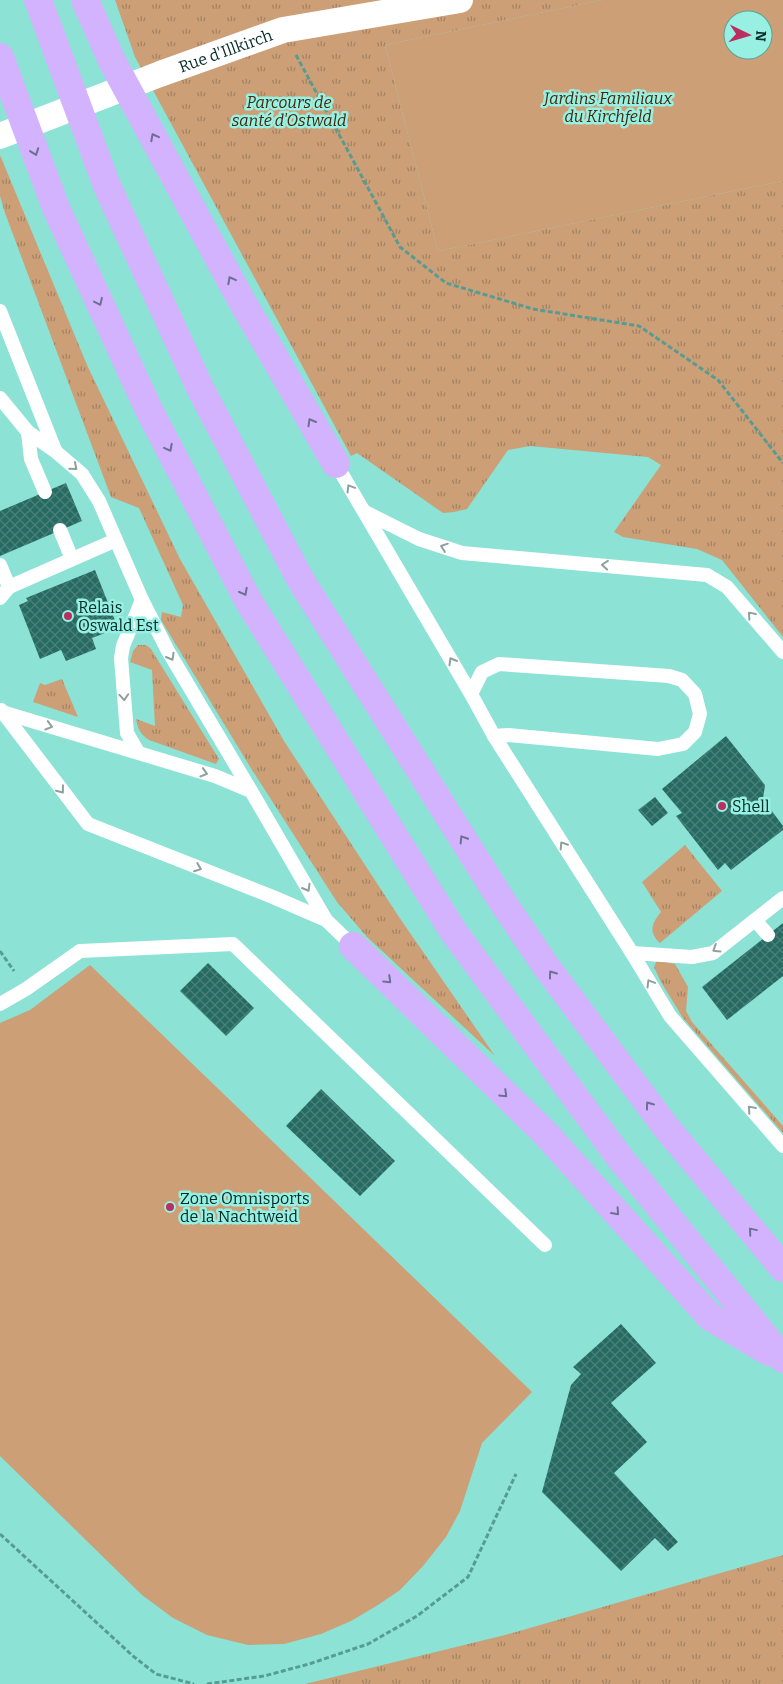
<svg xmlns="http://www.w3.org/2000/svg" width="783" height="1684" viewBox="0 0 783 1684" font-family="Bitter,serif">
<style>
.grass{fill:url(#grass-tufts)}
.garden{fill:#cc9f77;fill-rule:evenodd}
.building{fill:url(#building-cross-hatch)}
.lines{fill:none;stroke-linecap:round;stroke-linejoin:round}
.path{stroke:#579c92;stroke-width:3;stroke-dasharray:5 2.5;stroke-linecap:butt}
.service{stroke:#fff;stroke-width:14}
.minor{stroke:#fff;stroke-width:26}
.trunk{stroke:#d4b3fe;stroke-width:28}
.oneway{stroke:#6c7093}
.oneway2{stroke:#8ea09e}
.poi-dot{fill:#bb2e62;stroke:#98f0e2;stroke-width:2}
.labels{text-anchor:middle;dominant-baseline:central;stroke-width:5;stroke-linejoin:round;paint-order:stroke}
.street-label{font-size:16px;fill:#042c28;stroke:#98f0e2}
.park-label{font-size:16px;font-style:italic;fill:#44290c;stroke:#98f0e2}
.poi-label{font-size:16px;fill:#042c28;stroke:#98f0e2;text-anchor:start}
</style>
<defs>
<pattern id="grass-tufts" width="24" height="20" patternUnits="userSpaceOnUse" patternTransform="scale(1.25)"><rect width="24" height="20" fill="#cc9f77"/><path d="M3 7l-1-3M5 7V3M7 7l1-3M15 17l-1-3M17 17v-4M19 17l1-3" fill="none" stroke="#a38262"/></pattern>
<pattern id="building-cross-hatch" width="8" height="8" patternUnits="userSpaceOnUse" patternTransform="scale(1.25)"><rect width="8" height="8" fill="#266b62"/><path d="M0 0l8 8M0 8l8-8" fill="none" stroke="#4a8079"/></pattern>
</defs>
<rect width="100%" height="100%" fill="#8be2d5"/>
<!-- grass -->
<g class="grass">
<path d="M115,0H602L385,45L438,251L783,181V637L722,560L697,549L623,537L614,532L661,465L648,457L530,446L508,450L467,509L454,512L443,513L357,453L351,456L135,57Z"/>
<path d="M0,155L87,365L180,559L284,741L399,917L495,1056L367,937L337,902L252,770L161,620L162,612L181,617L183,605L139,508L111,497L5,213L0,196Z"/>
<path d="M138,645H146L151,649L219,759L216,764L149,740C140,734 138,729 136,719L155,726L152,670L130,662L133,651Z"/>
<path d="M62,679L78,717L33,702L40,683L45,685Z"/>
<path d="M685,845L722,891L660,943C648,932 652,923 661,912L642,882Z"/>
<path d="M657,960L675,964L688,987L686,1011L692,1022L783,1126V1133L683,1018L661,982L654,967Z"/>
<path d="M783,1555V1684H305L505,1635Z"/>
</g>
<!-- garden -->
<g class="garden">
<path d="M602,0H783V181L438,251L385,45ZM733,20H763V50H733Z"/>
<path d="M90,965L532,1392L482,1443L460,1511L446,1537L423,1566L400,1590L378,1605L351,1621L321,1634L284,1644L248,1645L207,1635L173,1618L142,1595L0,1456V1023L30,1010Z"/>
</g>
<!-- building -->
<g class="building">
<path d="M66,483L82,521L0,556V511Z"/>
<path d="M95,570L118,628L92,638L96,649L66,661L61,650L40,659L19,605L28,601L26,598Z"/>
<path d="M726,736L765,785L763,799L783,826V830L731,870L725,863L718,870L676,816L682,813L662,789Z"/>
<path d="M655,797L668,813L652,826L638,810Z"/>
<path d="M783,923V976L727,1020L702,987Z"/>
<path d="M208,963L254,1008L226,1036L180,991Z"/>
<path d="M321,1089L395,1161L360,1196L286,1126Z"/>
<path d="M621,1324L656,1363L611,1403L647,1442L614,1473L678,1542L668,1551L655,1538L621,1571L542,1492L571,1385L581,1374L573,1367Z"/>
</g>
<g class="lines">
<!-- path -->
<g class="path">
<path d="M296,55L400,247L446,283L533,309L639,326L718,380L783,463"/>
<path d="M0,951L14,971"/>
<path d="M0,1534L133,1656L156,1674L194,1684"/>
<path d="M207,1684L264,1676L309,1664L368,1644L417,1616L468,1577L516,1474"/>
</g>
<!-- service -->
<g class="service">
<path d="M0,311L55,450"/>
<path d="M0,398L28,432L55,451L82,474L99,501L142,600L168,651L251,791"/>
<path d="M28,432L31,459L45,492"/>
<path d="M336,464L471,694L494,736L632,953L670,1016L783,1146"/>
<path d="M365,512L419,539L462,553L707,575L727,587L783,652"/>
<path d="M60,530L72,559"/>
<path d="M0,565L9,587"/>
<path d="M0,598L9,587L116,540"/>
<path d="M471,694L482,672L499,664L669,676L682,680L695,694L700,714L695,732L683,744L658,749L508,735L494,736"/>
<path d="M1,710L88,824L273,897L326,920"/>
<path d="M2,712L215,776L251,791L326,920L353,946"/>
<path d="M138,752L127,733L121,658L123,646L142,600"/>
<path d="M768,935L755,920L783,898"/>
<path d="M632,953L692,957L713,953L755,920"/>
<path d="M0,1004L26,989L80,951L233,944L545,1245"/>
</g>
<!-- minor -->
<path class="minor" id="s1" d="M0,136L160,74L283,30L460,0"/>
<!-- trunk -->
<g class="trunk">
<path d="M38,0L107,186L201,390L300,579L500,898L545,965L665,1126L783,1268"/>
<path d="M85,0L112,61L239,296L336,464"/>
<path d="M0,57L56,208L149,410L249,602L453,931L620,1158L783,1359"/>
<path d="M353,946L546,1134L710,1317L769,1352"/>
</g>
</g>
<!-- one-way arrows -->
<defs><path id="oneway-chevron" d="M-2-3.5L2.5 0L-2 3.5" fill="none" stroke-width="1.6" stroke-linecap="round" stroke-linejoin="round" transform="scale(1.25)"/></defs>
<g class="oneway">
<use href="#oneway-chevron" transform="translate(154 137) rotate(-118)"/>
<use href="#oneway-chevron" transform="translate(35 152) rotate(70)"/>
<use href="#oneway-chevron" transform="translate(231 280) rotate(-118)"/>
<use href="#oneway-chevron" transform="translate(99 302) rotate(65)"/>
<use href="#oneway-chevron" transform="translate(311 422) rotate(-120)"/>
<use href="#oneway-chevron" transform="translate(169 448) rotate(62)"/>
<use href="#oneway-chevron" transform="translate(244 592) rotate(62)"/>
<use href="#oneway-chevron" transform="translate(463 839) rotate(-122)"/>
<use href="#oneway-chevron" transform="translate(552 974) rotate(-126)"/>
<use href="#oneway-chevron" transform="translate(388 980) rotate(44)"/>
<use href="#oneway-chevron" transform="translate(504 1094) rotate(44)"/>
<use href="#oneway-chevron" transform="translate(649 1105) rotate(-126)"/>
<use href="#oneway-chevron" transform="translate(616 1212) rotate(48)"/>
<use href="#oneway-chevron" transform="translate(752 1231) rotate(-130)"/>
</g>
<g class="oneway2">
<use href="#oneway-chevron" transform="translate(74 467) rotate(40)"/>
<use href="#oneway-chevron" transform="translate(350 488) rotate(-121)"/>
<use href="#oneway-chevron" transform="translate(444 547) rotate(-161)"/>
<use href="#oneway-chevron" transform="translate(605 565) rotate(-175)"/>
<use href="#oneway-chevron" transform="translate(751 615) rotate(-131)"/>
<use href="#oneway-chevron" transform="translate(171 657) rotate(60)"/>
<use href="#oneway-chevron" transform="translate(452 661) rotate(-120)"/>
<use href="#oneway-chevron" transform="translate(124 697) rotate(86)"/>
<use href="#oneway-chevron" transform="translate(49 726) rotate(16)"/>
<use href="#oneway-chevron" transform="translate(204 773) rotate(17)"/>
<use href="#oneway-chevron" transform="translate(61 790) rotate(52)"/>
<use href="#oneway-chevron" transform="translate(563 845) rotate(-123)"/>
<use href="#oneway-chevron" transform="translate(198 868) rotate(21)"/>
<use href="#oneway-chevron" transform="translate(307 888) rotate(60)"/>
<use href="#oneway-chevron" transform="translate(716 949) rotate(148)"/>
<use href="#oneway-chevron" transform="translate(650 983) rotate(-121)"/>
<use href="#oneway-chevron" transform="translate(751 1109) rotate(-131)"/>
</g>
<!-- markers -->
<g class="poi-dot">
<circle cx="68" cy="616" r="5"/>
<circle cx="722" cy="806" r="5"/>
<circle cx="170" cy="1207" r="5"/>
</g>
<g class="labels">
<!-- street labels -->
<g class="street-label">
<text stroke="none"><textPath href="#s1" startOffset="241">Rue d'Illkirch</textPath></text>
</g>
<!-- park labels -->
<g class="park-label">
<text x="608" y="98">Jardins Familiaux<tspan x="608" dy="18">du Kirchfeld</tspan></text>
<text x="289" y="102">Parcours de<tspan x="289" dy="18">santé d'Ostwald</tspan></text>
</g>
<!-- poi labels -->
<g class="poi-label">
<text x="78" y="607">Relais<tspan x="78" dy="18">Oswald Est</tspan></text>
<text x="732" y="806">Shell</text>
<text x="180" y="1198">Zone Omnisports<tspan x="180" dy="18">de la Nachtweid</tspan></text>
</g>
</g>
<!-- north arrow -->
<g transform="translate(748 35) rotate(95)"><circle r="24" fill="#98f0e2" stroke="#5da298"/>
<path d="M0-4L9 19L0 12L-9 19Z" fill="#bb2e62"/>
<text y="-8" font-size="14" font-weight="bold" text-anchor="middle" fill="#042c28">N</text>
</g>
</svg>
